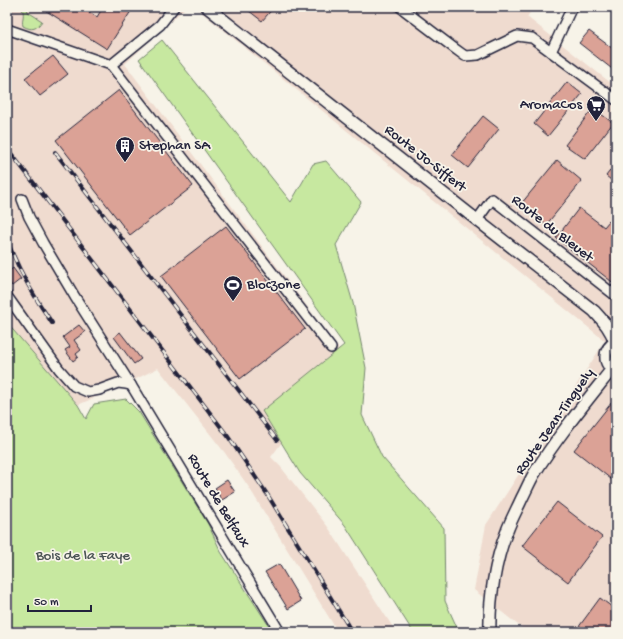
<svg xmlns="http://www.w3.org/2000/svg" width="623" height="639" viewBox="0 0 623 639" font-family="'Gochi Hand',sans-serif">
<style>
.built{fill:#efdbcf}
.green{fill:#c7e8a0;stroke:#74856e}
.building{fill:#dba296;stroke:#22223b}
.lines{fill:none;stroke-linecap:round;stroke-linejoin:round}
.minor-casing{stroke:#22223b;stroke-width:12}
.major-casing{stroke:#22223b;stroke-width:14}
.minor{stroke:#f7f3e8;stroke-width:9}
.major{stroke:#f7f3e8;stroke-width:11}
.rail-casing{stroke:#22223b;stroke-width:4}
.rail{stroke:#f7f3e8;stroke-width:2.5;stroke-dasharray:8;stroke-linecap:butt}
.labels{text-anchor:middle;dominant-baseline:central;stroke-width:3.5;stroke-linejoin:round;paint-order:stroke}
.poi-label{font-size:15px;fill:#22223b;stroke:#f7f3e8;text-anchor:start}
.street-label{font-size:15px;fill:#22223b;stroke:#f7f3e8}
.park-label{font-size:15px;fill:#4b5454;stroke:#f7f3e8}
</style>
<rect width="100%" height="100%" fill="#f7f3e8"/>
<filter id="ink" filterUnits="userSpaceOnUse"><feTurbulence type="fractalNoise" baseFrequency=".025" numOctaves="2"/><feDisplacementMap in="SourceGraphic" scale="8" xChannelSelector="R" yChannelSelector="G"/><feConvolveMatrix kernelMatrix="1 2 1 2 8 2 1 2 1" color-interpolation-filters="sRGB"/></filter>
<g filter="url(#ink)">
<!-- built -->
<g class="built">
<path d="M7,7H186L125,64L345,357L271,457L280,466L328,527L396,632H338L248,486L225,453L158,368L134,380L78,405L7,323Z"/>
<path d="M195,7H534L527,17L616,87V632H527L474,590L486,525L605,341Z"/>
</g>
<!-- green -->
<g class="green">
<path d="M21,7H27L28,12L42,21C37,29 32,31 23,26C21,19 26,15 21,7Z"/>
<path d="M162,40L291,202L313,164L326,161L361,202L336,245L353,303L366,368L362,415L382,457L444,528L445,601L459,632H413L345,525L300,473L262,411L344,345L139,59Z"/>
<path d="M7,323L78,405L86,419L94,404L126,399L139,412L208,524L221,552L273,632H7Z"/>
</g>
<!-- building -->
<g class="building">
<path d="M40,7H81L97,17L103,7H124L131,11L107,49Z"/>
<path d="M244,7H274L262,21Z"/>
<path d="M589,31L616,51V72L579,43Z"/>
<path d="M53,56L68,74L40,96L25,78Z"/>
<path d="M567,82L582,94L548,136L534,124Z"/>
<path d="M119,90L193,186L130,235L56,140Z"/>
<path d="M593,108L613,123L585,159L565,145Z"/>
<path d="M483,116L499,129L468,168L452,155Z"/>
<path d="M557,160L582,181L546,225L521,204Z"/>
<path d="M616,163V184L606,176Z"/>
<path d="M579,208L604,227L609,221L616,226V285L556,238Z"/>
<path d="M226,226L305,329L240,379L161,276Z"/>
<path d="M13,268L21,279L12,286L7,279V273Z"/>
<path d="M79,325L85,332L74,340L81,350L76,354L78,357L73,361L65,350L70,347L63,337Z"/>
<path d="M120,332L141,359L134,364L114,337Z"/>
<path d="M616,397V483L574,450Z"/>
<path d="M227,480L235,492L222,500L217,492L218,491L215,488Z"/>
<path d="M557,502L602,537L568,582L522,546Z"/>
<path d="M279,564L301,601L288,609L265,572Z"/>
<path d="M600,598L616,610V632H575Z"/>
</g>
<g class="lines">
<!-- minor casing -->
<g class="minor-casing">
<g id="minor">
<path d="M400,7L454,48L465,56L478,55L517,36L532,38L616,100"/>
<path d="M7,29L111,65L160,25L174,7"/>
<path d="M551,52L572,7"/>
<path d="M111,65L331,348"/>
<path d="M22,199L29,217L43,243L75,297L131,385L280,632"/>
<path d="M477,220L492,199L616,296"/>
<path d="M7,296L59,369L74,386L88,392L99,390L118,383L126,384L131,385"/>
</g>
</g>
<!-- major casing -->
<g class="major-casing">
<g id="major">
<path d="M207,7L477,220L594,311C604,322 610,328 615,342"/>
<path d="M616,342C603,349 602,364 616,371"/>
<path d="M490,632C489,599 495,561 507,531C511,520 517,509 522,498C526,490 530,481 534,474C557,437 585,403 612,369"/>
</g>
</g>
<!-- minor -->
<use href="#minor" class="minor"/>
<!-- major -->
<use href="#major" class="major"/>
<!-- rail casing -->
<g class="rail-casing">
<g id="rail">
<path d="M7,148L227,435L267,494L352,632"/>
<path d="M55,152L277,440"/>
<path d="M7,240C18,269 34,297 52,323"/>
</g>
</g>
<!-- rail -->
<use href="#rail" class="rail"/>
</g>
</g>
<!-- icons -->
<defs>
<g id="supermarket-pin" transform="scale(1)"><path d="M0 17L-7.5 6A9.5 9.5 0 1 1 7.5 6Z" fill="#22223b" stroke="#f7f3e8"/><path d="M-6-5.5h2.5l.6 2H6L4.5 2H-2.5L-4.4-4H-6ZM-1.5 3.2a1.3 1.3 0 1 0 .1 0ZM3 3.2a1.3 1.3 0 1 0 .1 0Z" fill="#fff"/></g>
<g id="building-pin" transform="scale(1)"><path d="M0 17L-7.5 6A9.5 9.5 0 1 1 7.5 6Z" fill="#22223b" stroke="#f7f3e8"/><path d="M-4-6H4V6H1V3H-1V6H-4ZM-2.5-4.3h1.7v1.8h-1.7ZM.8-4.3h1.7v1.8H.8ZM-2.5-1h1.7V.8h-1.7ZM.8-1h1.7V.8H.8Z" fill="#fff"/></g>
<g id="stadium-pin" transform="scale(1)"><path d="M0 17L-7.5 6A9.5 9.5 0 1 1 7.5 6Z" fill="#22223b" stroke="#f7f3e8"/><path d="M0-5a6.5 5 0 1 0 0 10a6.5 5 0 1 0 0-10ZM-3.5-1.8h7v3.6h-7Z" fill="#fff"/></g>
</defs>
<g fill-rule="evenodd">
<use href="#supermarket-pin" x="596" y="105"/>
<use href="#building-pin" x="125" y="146"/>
<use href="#stadium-pin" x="233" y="285"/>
</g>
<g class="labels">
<!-- poi labels -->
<g class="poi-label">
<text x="582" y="105" text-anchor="end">AromaCos</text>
<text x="139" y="146">Stephan SA</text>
<text x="247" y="285">Bloczone</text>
</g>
<!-- street labels -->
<g class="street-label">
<text transform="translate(425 159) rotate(38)">Route Jo-Siffert</text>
<text transform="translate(552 229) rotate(38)">Route du Bleuet</text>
<text transform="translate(555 422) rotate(-55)">Route Jean-Tinguely</text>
<text transform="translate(218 501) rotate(59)">Route de Belfaux</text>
</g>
<!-- park labels -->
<g class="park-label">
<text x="83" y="556">Bois de la Faye</text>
</g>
</g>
<!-- margin -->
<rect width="623" height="639" fill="none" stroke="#f7f3e8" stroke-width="24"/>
<rect x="12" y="12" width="599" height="615" fill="none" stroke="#22223b" stroke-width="1.5" filter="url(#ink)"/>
<!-- scale -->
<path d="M28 605v6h63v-6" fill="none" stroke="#22223b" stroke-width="2"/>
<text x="34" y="605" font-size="12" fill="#22223b" stroke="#f7f3e8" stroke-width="3" paint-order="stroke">50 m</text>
</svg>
